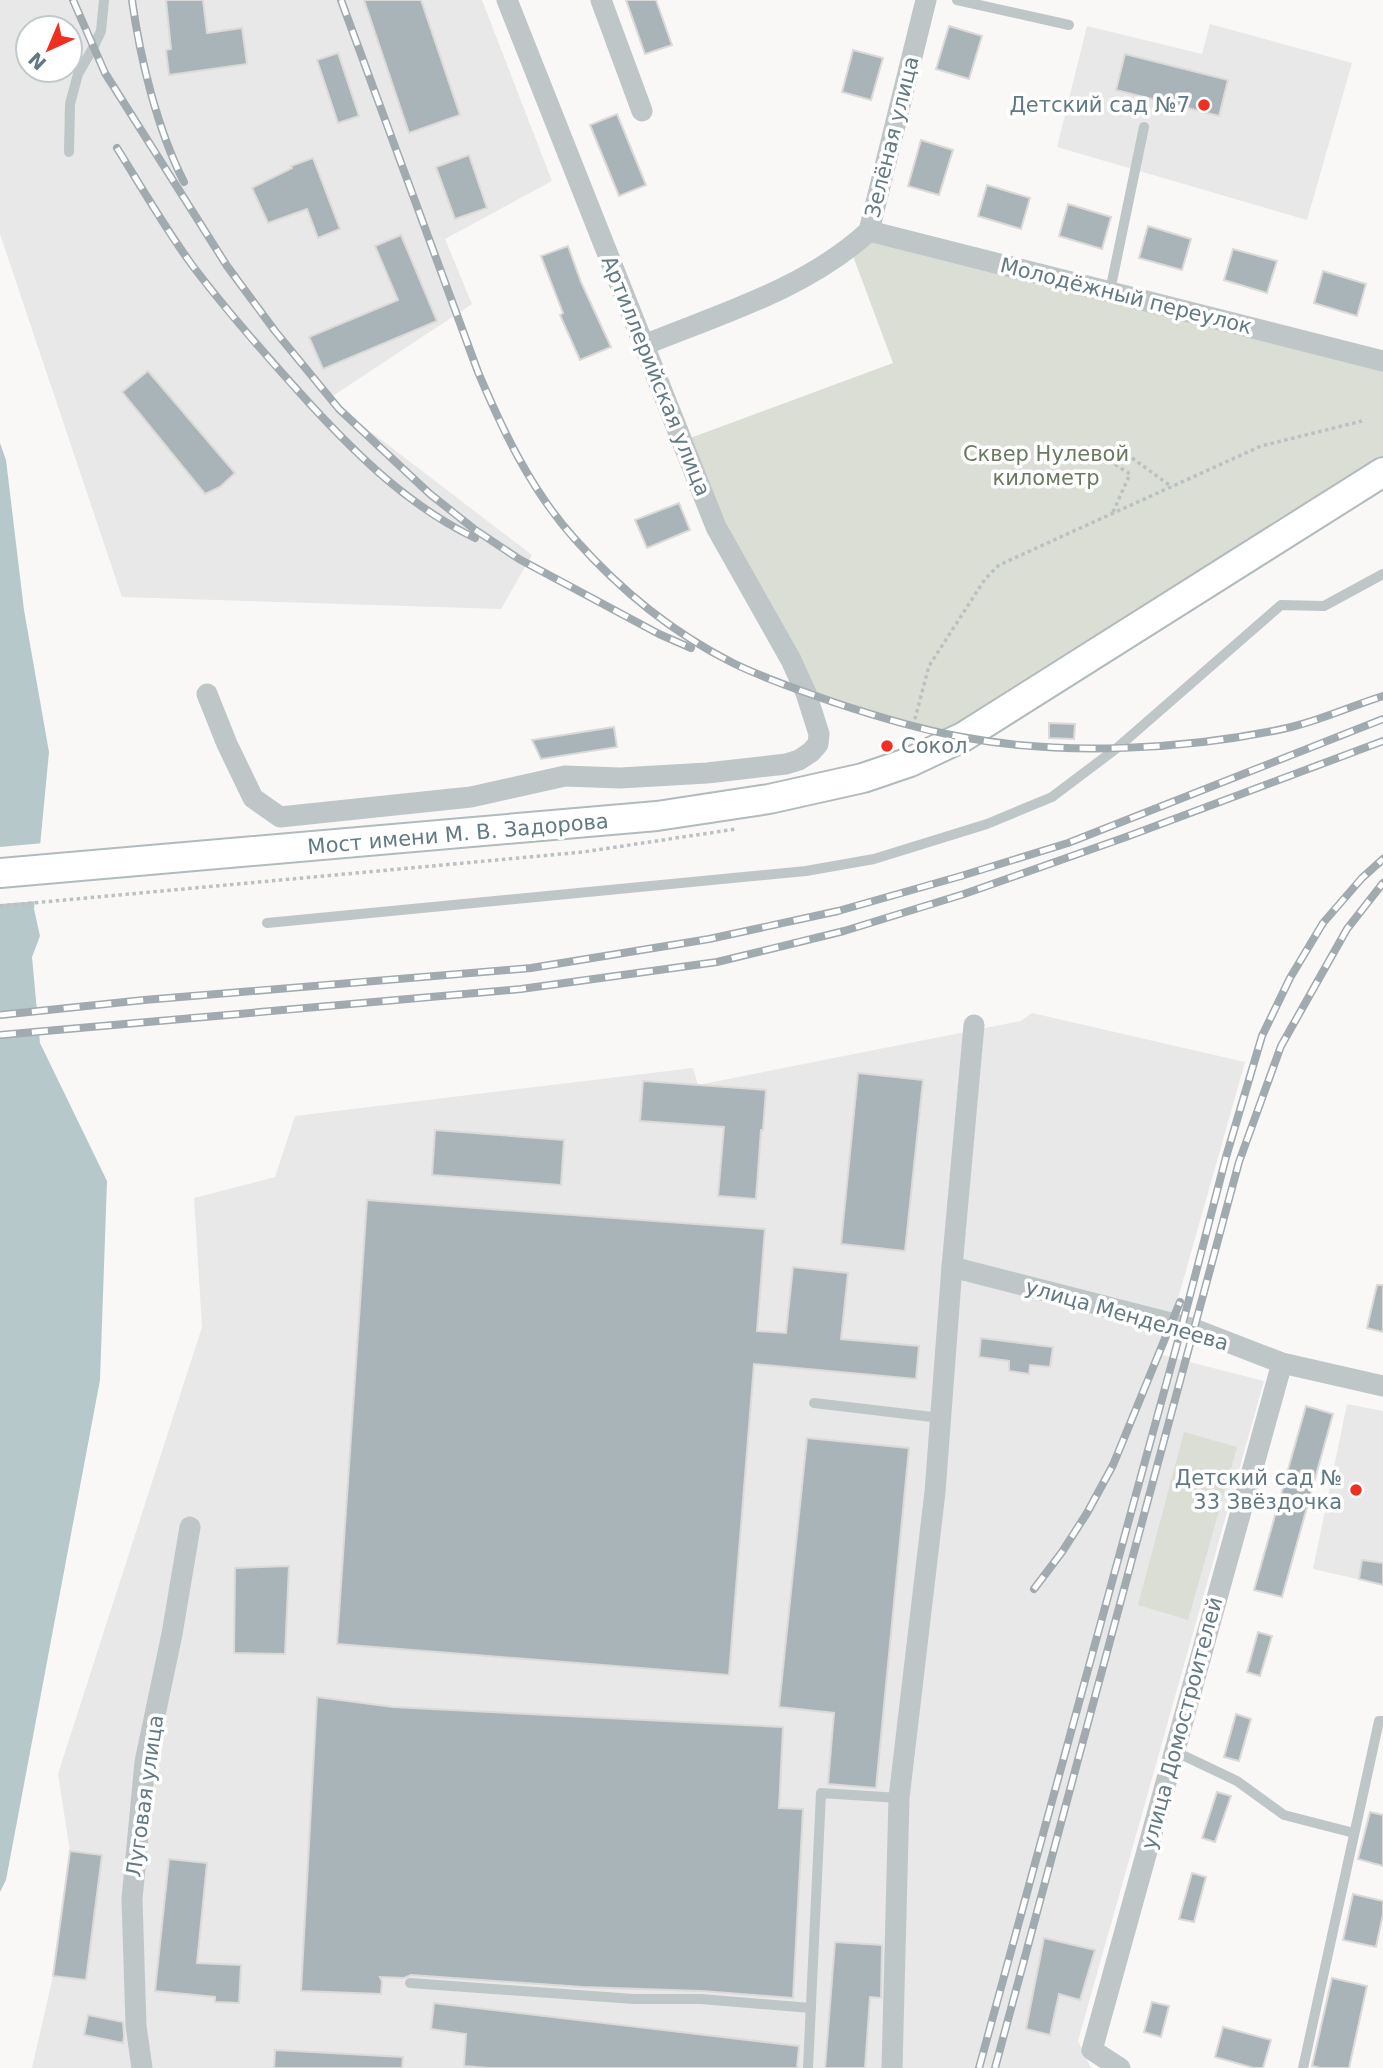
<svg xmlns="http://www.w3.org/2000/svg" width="1383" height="2068" viewBox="0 0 1383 2068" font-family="'DejaVu Sans',sans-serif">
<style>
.built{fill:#e7e8e7;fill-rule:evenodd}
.green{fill:#daded5}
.water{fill:#b7c8ca}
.pier{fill:#f9f8f6}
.building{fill:#a8b4b8;stroke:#dbdad8;stroke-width:2}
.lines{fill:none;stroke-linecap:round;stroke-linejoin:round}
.secondary-casing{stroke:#b1babd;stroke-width:32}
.path{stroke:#bbc0c2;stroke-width:3.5;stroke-dasharray:3.5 3.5;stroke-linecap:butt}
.service{stroke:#bfc6c8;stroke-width:10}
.minor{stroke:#bfc6c8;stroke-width:21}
.secondary{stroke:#fff;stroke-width:28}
.rail-casing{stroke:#a0aaaf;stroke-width:8}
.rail{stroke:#fff;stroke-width:5;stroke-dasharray:16;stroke-linecap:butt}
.poi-dot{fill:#ef2f20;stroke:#fff;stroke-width:2.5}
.labels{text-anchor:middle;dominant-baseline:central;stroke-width:7;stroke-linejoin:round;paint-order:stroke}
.poi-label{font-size:21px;fill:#627a83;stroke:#fff;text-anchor:end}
.street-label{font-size:21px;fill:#627a83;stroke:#fff}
.park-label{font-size:21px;fill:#6a7a61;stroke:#fff}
</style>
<rect width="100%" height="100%" fill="#f9f8f6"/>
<!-- built -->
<g class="built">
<path d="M0,0H482L552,181L445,239L472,304L328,399L532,555L501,609L122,597L0,234ZM28,28H70V70H28Z"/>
<path d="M1210,24L1352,63L1307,220L1057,147L1087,26L1202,54Z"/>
<path d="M1032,1013L1245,1062L1162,1355L1264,1381L1078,2041L1091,2068H32L53,1976L70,1851L58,1774L202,1327L194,1198L275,1177L295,1116L693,1068L698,1085L1021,1021Z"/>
<path d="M1347,1404L1383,1411V1585L1313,1569Z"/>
</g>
<!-- green -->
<g class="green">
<path d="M869,231L1383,361V472L963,737L880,718L806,693L682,441L893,363L850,248Z"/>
<path d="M1184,1432L1237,1447L1188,1620L1138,1605Z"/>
</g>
<!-- water -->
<path class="water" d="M0,443L6,460L24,610L49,752L34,909L40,936L32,957L40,1043L107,1181L100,1380L6,1880L0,1892Z"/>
<!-- pier -->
<g class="pier">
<path d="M44,843L38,901L0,904V847Z"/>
<path d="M40,1011L42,1031L0,1035V1015Z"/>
</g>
<!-- building -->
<g class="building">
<path d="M166,0H203L207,33L242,28L247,64L169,75L166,50L171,49Z"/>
<path d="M364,0H421L460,115L409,133Z"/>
<path d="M626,0H656L672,45L645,54Z"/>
<path d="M949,26L982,36L969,79L936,69Z"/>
<path d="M853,50L883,58L871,100L842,92Z"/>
<path d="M338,53L359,116L338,123L317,60Z"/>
<path d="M1125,54L1228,80L1219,116L1116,90Z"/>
<path d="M617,114L646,185L619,196L590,125Z"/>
<path d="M921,140L953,150L939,195L908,186Z"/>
<path d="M469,155L487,208L455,219L436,167Z"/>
<path d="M313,158L340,229L318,238L307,209L268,223L252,188L292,168L291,166Z"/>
<path d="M987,185L1030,198L1021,229L978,216Z"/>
<path d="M1068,204L1111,217L1102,249L1059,236Z"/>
<path d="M1148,226L1191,239L1182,270L1139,258Z"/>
<path d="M401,235L437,321L323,369L309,337L398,300L375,246Z"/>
<path d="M568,246L581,282L611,347L580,360L560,315L563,313L541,256Z"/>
<path d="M1233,249L1277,261L1267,293L1224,280Z"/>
<path d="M1323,271L1366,284L1357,316L1314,303Z"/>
<path d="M148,371L235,473L220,487L205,494L122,392Z"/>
<path d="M679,503L690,530L647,548L635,520Z"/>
<path d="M1049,723L1075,724L1074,739L1049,738Z"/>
<path d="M614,727L617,747L541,759L532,740Z"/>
<path d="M858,1073L923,1080L905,1251L841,1244Z"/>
<path d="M643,1081L766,1090L763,1130H761L756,1199L718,1196L724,1127L640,1121Z"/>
<path d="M435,1130L564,1140L561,1185L432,1175Z"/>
<path d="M367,1200L765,1229L757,1331L786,1333L793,1267L848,1273L841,1339L919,1346L916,1379L754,1364L729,1675L337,1644Z"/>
<path d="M1377,1285H1383V1332L1367,1328Z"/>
<path d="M981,1338L1053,1347L1050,1367L1030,1365L1029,1374L1009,1371V1361L979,1357Z"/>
<path d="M1306,1406L1333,1414L1282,1597L1254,1590Z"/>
<path d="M807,1438L909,1448L876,1788L828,1784L834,1713L779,1707Z"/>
<path d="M1362,1560L1383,1563V1585L1359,1579Z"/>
<path d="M289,1566L285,1654L234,1653L235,1568Z"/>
<path d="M1258,1632L1272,1636L1260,1676L1247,1672Z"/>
<path d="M317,1697L393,1707L783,1727L779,1808L803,1809L793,1998L702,1991L583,1987L411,1975L404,1978L380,1977L382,1981L381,1994L301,1991Z"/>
<path d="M1236,1714L1251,1719L1239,1761L1224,1757Z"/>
<path d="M1217,1792L1231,1796L1215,1842L1202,1838Z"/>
<path d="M1370,1812L1383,1815V1866L1358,1859Z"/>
<path d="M70,1851L102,1855L86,1980L53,1976Z"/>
<path d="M169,1859L207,1863L197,1963L241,1965L239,2003L215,2002V1997L155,1991Z"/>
<path d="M1192,1873L1206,1877L1194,1922L1179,1919Z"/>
<path d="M1353,1894L1383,1901V1914L1376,1947L1343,1940Z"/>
<path d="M1044,1938L1095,1950L1080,2000L1059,1994L1050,2035L1026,2029Z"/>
<path d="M835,1942L882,1945L881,1998L870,1997L865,2068H825Z"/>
<path d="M1332,1978L1367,1986L1349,2068H1321L1312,2066Z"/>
<path d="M1152,2002L1169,2006L1161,2037L1144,2032Z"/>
<path d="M434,2003L799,2046L797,2068H489L464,2066L466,2034L431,2029Z"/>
<path d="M88,2015L123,2022L124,2036L123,2043L84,2035Z"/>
<path d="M1223,2027L1271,2040L1263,2068H1254L1215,2057Z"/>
<path d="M275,2050L403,2057L402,2068H274Z"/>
</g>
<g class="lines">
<!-- secondary casing -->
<g class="secondary-casing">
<path id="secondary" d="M0,873L657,816L769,799L863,778L910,762L963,737L1383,472"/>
</g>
<!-- path -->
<g class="path">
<path d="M1113,512L1130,474L1102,456L1132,458L1172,487"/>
<path d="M913,726L929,666L985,579L999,565L1261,446L1362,421"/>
<path d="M0,906L583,852L736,829"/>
</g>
<!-- service -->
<g class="service">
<path d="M957,0L1069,25"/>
<path d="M69,152L70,104L78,74L93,48L101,31L104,0"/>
<path d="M1110,291L1144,127"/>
<path d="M267,923L806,871L874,859L987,824L1052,797L1117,748L1281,605L1324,606L1383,574"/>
<path d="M814,1403L941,1418"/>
<path d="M1174,1751L1237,1781L1284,1815L1354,1833"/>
<path d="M410,1983L634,1999H701L811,2008"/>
<path d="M808,2068L821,1793L899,1798"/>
<path d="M1303,2068L1379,1721H1383"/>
</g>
<!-- minor -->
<g class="minor">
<path d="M601,0L642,111"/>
<path d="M869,231L1383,361"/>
<path d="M644,345C720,314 808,288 869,231L926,0"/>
<path d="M207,694L227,744L253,798L280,817L471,797L565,776L620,778L707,773L786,764L799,760L811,752L818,744L819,734L806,693L791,660L716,527L507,0"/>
<path d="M952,1267L1194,1329L1282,1363L1383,1386"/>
<path d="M142,2068L136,2026L132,1899L145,1762L172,1634L190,1527"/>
<path d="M892,2068L899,1798L935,1492L952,1267L974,1025"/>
<path d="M1120,2068L1092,2050L1282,1363"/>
</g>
<!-- secondary -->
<use href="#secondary" class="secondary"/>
<!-- rail casing -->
<g class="rail-casing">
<g id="rail">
<path d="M73,0L105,73L227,266L275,331L339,409L430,494L474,529L519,559L659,634L691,648"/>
<path d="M132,0C140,58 157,129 184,182"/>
<path d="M341,0L478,372C503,431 531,490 574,538C619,589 673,633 733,663C765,679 800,690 833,702C875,716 918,729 962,737C1062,756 1187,750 1287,728C1319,721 1351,706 1383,696"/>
<path d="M117,148C142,188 165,228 192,265C229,314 269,359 310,404C359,457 409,506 475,538"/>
<path d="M0,1015L144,1000L531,968L709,939L838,911L961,876L1068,843L1383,719"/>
<path d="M0,1035L521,989L717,962L844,931L964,894L1126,837L1383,741"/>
<path d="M1034,1589L1062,1552L1087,1513L1113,1465L1180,1302"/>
<path d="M979,2068L1182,1326L1226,1157L1262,1036L1290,978L1323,923L1362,878L1383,859"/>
<path d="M995,2068L1239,1162L1281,1046L1347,929L1383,883"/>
</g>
</g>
<!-- rail -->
<use href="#rail" class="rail"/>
</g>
<!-- markers -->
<g class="poi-dot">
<circle cx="1204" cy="105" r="7"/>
<circle cx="887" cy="746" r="7"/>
<circle cx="1356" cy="1490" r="7"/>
</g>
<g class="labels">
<!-- poi labels -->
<g class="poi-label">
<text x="1190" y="105">Детский сад №7</text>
<text x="901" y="746" text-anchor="start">Сокол</text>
<text x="1342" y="1478">Детский сад №<tspan x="1342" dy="24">33 Звёздочка</tspan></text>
</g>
<!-- street labels -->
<g class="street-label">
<text transform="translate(892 137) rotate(-76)">Зелёная улица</text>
<text transform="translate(1126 296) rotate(14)">Молодёжный переулок</text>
<text transform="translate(656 376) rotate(68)">Артиллерийская улица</text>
<text transform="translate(458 834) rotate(-5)">Мост имени М. В. Задорова</text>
<text transform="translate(1127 1315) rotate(16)">улица Менделеева</text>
<text transform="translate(1182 1723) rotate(-75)">улица Домостроителей</text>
<text transform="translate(145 1796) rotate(-82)">Луговая улица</text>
</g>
<!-- park labels -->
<g class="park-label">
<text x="1046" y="454">Сквер Нулевой<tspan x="1046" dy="24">километр</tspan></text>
</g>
</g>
<!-- north arrow -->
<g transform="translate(49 49) rotate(224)"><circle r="33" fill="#ffffff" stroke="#c0cacd" stroke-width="2"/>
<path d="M0-5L12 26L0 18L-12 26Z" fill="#ef2f20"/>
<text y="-10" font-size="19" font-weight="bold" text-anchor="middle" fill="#627a83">N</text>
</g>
</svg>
